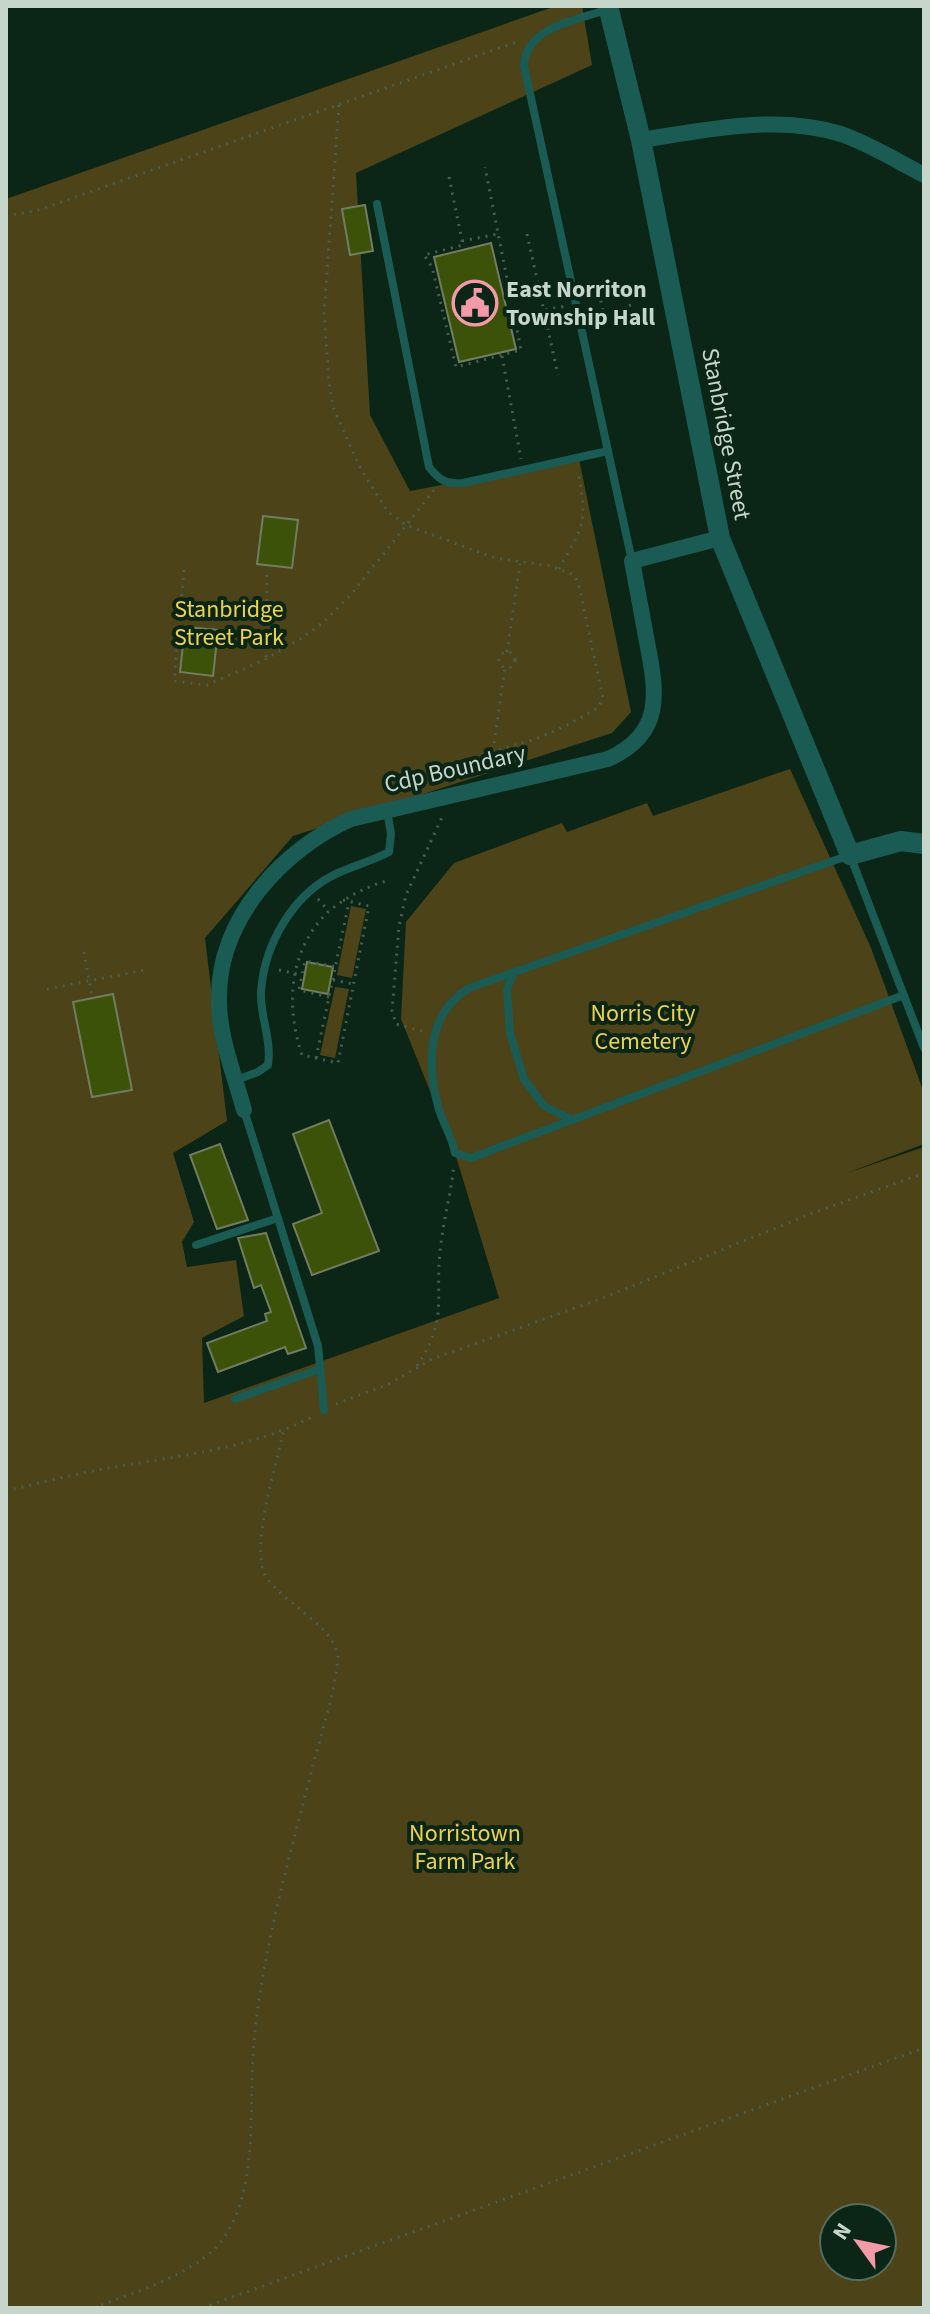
<svg xmlns="http://www.w3.org/2000/svg" width="930" height="2314" viewBox="0 0 930 2314" font-family="'Source Sans 3',sans-serif">
<style>
.green{fill:#4d4319;fill-rule:evenodd}
.building{fill:#3c5208;stroke:#717d61;stroke-width:2}
.lines{fill:none;stroke-linecap:round;stroke-linejoin:round}
.path{stroke:#485f51;stroke-width:3;stroke-dasharray:2 6;stroke-linecap:butt}
.service{stroke:#1a5b54;stroke-width:8}
.minor{stroke:#1a5b54;stroke-width:16}
.tertiary{stroke:#1a5b54;stroke-width:20}
.labels{text-anchor:middle;dominant-baseline:central;stroke-width:8;stroke-linejoin:round;paint-order:stroke}
.poi-label{font-size:24px;font-weight:bold;fill:#c7d6cb;stroke:#0b2616;text-anchor:start}
.street-label{font-size:24px;fill:#c7d6cb;stroke:#0b2616}
.park-label{font-size:24px;fill:#efd24b;stroke:#0b2616}
</style>
<rect width="100%" height="100%" fill="#0b2616"/>
<!-- green -->
<g class="green">
<path d="M556,6H582L592,65L356,173L370,415L410,491L579,459L631,712L612,733L293,836L205,938L227,1121L173,1153L194,1222L182,1242L187,1267L236,1260L244,1316L202,1338L204,1403L499,1298L455,1153L401,1019L406,922L454,863L562,823L567,832L647,803L653,816L790,769L871,948L924,1093V1144L844,1174L924,1147V2308H6V199ZM834,2218H882V2266H834Z"/>
<path d="M351,906L366,909L352,978L337,975Z"/>
<path d="M335,987L349,989L335,1058L320,1055Z"/>
</g>
<!-- building -->
<g class="building">
<path d="M365,205L373,251L350,255L342,209Z"/>
<path d="M491,243L516,349L459,362L434,257Z"/>
<path d="M263,516L298,520L292,568L257,564Z"/>
<path d="M185,627L218,630L213,676L180,672Z"/>
<path d="M307,962L333,967L328,994L302,989Z"/>
<path d="M113,994L132,1090L92,1097L73,1002Z"/>
<path d="M329,1120L379,1251L312,1275L293,1224L322,1213L293,1134Z"/>
<path d="M220,1144L248,1220L217,1229L190,1155Z"/>
<path d="M266,1233L306,1348L288,1354L285,1347L218,1372L207,1343L267,1321L265,1314L271,1312L261,1285L254,1288L238,1238Z"/>
</g>
<g class="lines">
<!-- path -->
<g class="path">
<path d="M339,105L324,313L329,382L333,407L359,466L388,512L406,525L495,558L551,566L574,575L579,586L603,698L599,707C579,719 557,731 535,739C508,748 486,749 468,773"/>
<path d="M449,177L463,245L424,255L432,267L456,367L521,350L485,167"/>
<path d="M6,216L35,211L517,42"/>
<path d="M527,234L558,375"/>
<path d="M462,241L498,234"/>
<path d="M588,300L600,297L604,316L609,320L614,318L620,309L631,305"/>
<path d="M514,316L566,306"/>
<path d="M502,356L521,459"/>
<path d="M559,569C585,523 587,523 578,471"/>
<path d="M184,570L174,681L207,685L266,659L300,639L324,622L353,592L435,489"/>
<path d="M507,652L520,564"/>
<circle cx="507" cy="660" r="8"/>
<path d="M266,657L267,569"/>
<path d="M493,751L505,667"/>
<path d="M318,899L329,911"/>
<path d="M343,900L369,906L338,1063L302,1055C285,1005 289,949 329,911C348,896 367,886 390,880"/>
<path d="M84,952L92,996"/>
<path d="M279,970L302,975"/>
<path d="M333,980L353,984"/>
<path d="M47,989L145,970"/>
<path d="M329,997L299,990L305,961L336,967"/>
<path d="M422,1031L396,1024L392,1011L399,926L406,895L444,813"/>
<path d="M316,1058L349,902"/>
<path d="M417,1366C448,1319 435,1302 440,1252C443,1222 451,1194 454,1164"/>
<path d="M336,1404L389,1384L432,1359L603,1298L813,1213L924,1173"/>
<path d="M6,1491C40,1483 74,1474 109,1468C176,1456 251,1449 312,1417"/>
<path d="M94,2308C134,2292 201,2273 225,2236C260,2183 248,2101 254,2041C263,1948 289,1859 312,1769C321,1733 335,1694 338,1657C334,1635 317,1624 301,1610C289,1600 273,1589 265,1575C250,1547 277,1462 284,1429"/>
<path d="M202,2308L924,2048"/>
</g>
<!-- service -->
<g class="service">
<path d="M606,10C574,21 526,27 524,66L632,561"/>
<path d="M377,204L429,467C440,481 446,484 463,483L608,451"/>
<path d="M514,972L507,989L510,1033L524,1079L544,1106L573,1120"/>
<path d="M904,995L471,1158L455,1153C452,1136 442,1122 438,1106C426,1062 428,1013 469,988L850,855L924,1048"/>
<path d="M236,1080L258,1072L268,1065C272,1040 260,1017 261,992C264,945 293,893 338,873C355,865 372,861 389,852L391,834L387,810"/>
<path d="M244,1110L318,1346L324,1410"/>
<path d="M196,1245L278,1218"/>
<path d="M235,1399L320,1369"/>
</g>
<!-- minor -->
<g class="minor">
<path d="M641,140C705,130 777,114 841,134C870,144 897,161 924,175"/>
<path d="M244,1110C234,1073 218,1035 219,997C219,918 283,849 351,819L608,759C664,734 657,693 647,642C642,615 637,588 632,561L720,538"/>
</g>
<!-- tertiary -->
<path class="tertiary" d="M608,6L641,140L720,538L850,855L901,841L924,844"/>
</g>
<!-- icons -->
<defs>
<g id="civic-ring" transform="scale(2.3)"><circle r="9.5" fill="#0b2616" stroke="#f39aa8" stroke-width="1.5"/><path d="M-.6-6.5H3V-4.5H.6V-3L4-1V1h2V6H-6V1h2V-1L-.6-3ZM-1.2 2.5V6h2.4V2.5Z" fill="#f39aa8"/></g>
</defs>
<g fill-rule="evenodd">
<use href="#civic-ring" x="475" y="303"/>
</g>
<g class="labels">
<!-- poi labels -->
<g class="poi-label">
<text x="506" y="289">East Norriton<tspan x="506" dy="28">Township Hall</tspan></text>
</g>
<!-- street labels -->
<g class="street-label">
<text transform="translate(726 434) rotate(79)">Stanbridge Street</text>
<text transform="translate(455 769) rotate(-13)">Cdp Boundary</text>
</g>
<!-- park labels -->
<g class="park-label">
<text x="229" y="609">Stanbridge<tspan x="229" dy="28">Street Park</tspan></text>
<text x="643" y="1013">Norris City<tspan x="643" dy="28">Cemetery</tspan></text>
<text x="465" y="1833">Norristown<tspan x="465" dy="28">Farm Park</tspan></text>
</g>
</g>
<!-- border -->
<rect width="930" height="2314" fill="none" stroke="#c7d6cb" stroke-width="16"/>
<!-- north arrow -->
<g transform="translate(858 2242) rotate(303)"><circle r="38" fill="#0b2616" stroke="#566c5e" stroke-width="2"/>
<path d="M0-6L14 30L0 20L-14 30Z" fill="#f39aa8"/>
<text y="-12" font-size="22" font-weight="bold" text-anchor="middle" fill="#c7d6cb">N</text>
</g>
</svg>
